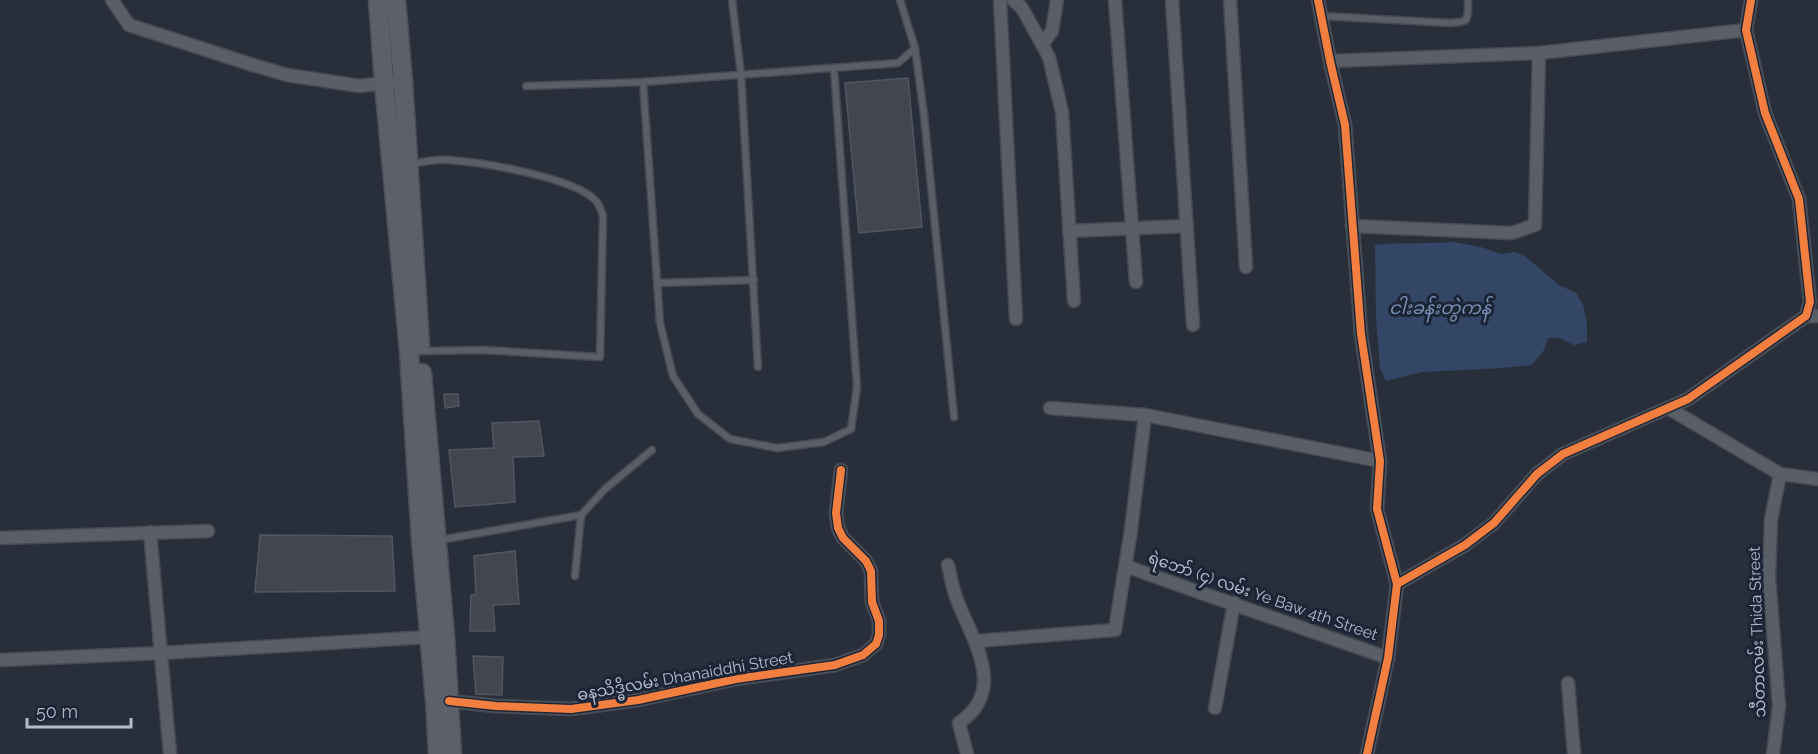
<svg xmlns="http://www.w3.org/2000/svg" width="1818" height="754" viewBox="0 0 1818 754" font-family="Raleway,'Noto Sans Myanmar',sans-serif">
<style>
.water{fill:#334665}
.building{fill:#414650;stroke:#515761;stroke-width:1.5}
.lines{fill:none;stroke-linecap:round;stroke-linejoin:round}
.service-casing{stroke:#454a52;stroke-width:9}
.minor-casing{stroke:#454a52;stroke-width:15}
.primary-casing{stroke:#474c56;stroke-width:21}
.service{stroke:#5a5e67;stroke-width:6}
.minor{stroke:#5a5e67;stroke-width:12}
.primary{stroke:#5c6169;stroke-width:18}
.cycleway-casing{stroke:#1b2535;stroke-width:11}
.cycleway{stroke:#f27e40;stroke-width:8}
.labels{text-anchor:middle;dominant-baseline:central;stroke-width:6;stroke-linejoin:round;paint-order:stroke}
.street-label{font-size:16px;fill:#b3bbcb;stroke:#1b2535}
.water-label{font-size:18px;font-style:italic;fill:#7890b5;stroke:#1b2535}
</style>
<rect width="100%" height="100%" fill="#292f3a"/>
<!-- water -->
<path class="water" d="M1454,242L1481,247L1501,254L1515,252L1526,257L1559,285L1576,293L1583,304L1587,325V342L1574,345L1559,338H1548L1544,350L1532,365L1503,368L1423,372L1386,381L1380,368L1376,318L1375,245C1400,242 1428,244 1454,242Z"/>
<!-- building -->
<g class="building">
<path d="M908,78L922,227L859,233L845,83Z"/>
<path d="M444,394H458L459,406L445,408Z"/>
<path d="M539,421L544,456L513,457L515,502L455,507L449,450L494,448L492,423Z"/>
<path d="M260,535L392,536L395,591L255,592Z"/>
<path d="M515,551L519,604L493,605L495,631H470L471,595H476L474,556Z"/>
<path d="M473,656L503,657L502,695L476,694Z"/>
</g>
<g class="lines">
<!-- service casing -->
<g class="service-casing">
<g id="service">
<path d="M732,0L741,75L758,367"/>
<path d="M900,0L915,48L924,115L954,417"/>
<path d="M1321,16L1450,23L1460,22L1466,20L1468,13V0"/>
<path d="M643,82L660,323L673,376L698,414L730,439L777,448L824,442L851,429L857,387L834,69"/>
<path d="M526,86L643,82L898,63L915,48"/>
<path d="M411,164C423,162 436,159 448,160C480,162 573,177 595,200C599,203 601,211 603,216L600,357L484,350L421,351"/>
<path d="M658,283L754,280"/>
<path d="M440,540L581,515"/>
<path d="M575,576L581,515L605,489L652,450"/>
</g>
</g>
<!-- minor casing -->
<g class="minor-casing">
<g id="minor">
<path d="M112,0L129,25L253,65L287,75L360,86L390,82"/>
<path d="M1000,0L1016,319"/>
<path d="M1013,0L1022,8L1049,57L1062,112L1074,301"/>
<path d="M1115,0L1136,282"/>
<path d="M1172,0L1193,325"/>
<path d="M1230,0L1246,267"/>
<path d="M1318,0L1330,61L1345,125L1361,334L1380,461L1377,509L1397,584L1388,658L1367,754"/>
<path d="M1042,45L1052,31L1057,0"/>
<path d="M1330,61L1539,53L1746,30"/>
<path d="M1352,226L1512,233L1535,225L1539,53"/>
<path d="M1069,231L1187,226"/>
<path d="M1806,316H1818"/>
<path d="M1050,408L1145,415L1380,461"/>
<path d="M1668,408L1780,474L1818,479"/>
<path d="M150,532L170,754"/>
<path d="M0,538L208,531"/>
<path d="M948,565C951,576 952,587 956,597C971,639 1009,689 959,723L967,754"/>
<path d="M1126,566C1213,598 1301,627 1388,658"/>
<path d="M1397,584L1465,545L1494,523L1537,474L1563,454L1688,399L1806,316L1810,302L1799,199L1765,113L1746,30L1751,0"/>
<path d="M976,641L1115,630L1131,530L1145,415"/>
<path d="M0,660L161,653L429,637"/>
<path d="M1568,683L1574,754"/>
<path d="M449,701L496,706L571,709L638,700L736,679L835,665L863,655L876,644L879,635V621L872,602L871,571L866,561L843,538L838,528L836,513L841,470"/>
<path d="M1215,708L1234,603"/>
<path d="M1773,754L1779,706L1769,577L1771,520L1780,474"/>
</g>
</g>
<!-- primary casing -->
<g class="primary-casing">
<g id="primary">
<path d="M378,0L384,83L409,352L421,540L435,701L438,754"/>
<path d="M396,0L403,81L420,345"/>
<path d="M422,373L445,636L452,754"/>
</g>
</g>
<!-- service -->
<use href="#service" class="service"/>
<!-- minor -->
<use href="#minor" class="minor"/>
<!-- primary -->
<use href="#primary" class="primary"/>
<!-- cycleway casing -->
<g class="cycleway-casing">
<g id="cycleway">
<path d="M1318,0L1330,61L1345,125L1361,334L1380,461L1377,509L1397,584L1388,658L1367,754"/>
<path d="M1397,584L1465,545L1494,523L1537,474L1563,454L1688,399L1806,316L1810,302L1799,199L1765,113L1746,30L1751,0"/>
<path d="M449,701L496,706L571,709L638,700L736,679L835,665L863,655L876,644L879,635V621L872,602L871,571L866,561L843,538L838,528L836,513L841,470"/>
</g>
</g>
<!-- cycleway -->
<use href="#cycleway" class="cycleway"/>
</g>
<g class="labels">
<!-- street labels -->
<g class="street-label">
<text transform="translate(1263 596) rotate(19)">ရဲဘော် (၄) လမ်း Ye Baw 4th Street</text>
<text transform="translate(1757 632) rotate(-92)">သီတာလမ်း Thida Street</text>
<text transform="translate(685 676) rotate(-10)">ဓနသိဒ္ဓိလမ်း Dhanaiddhi Street</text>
</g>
<!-- water labels -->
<g class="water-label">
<text x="1440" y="307">ငါးခန်းတွဲကန်</text>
</g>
</g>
<!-- scale -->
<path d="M27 718v9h104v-9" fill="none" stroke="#b3bbcb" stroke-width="3"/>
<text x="36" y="718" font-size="18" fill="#b3bbcb" stroke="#1b2535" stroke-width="4.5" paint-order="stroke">50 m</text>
</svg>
